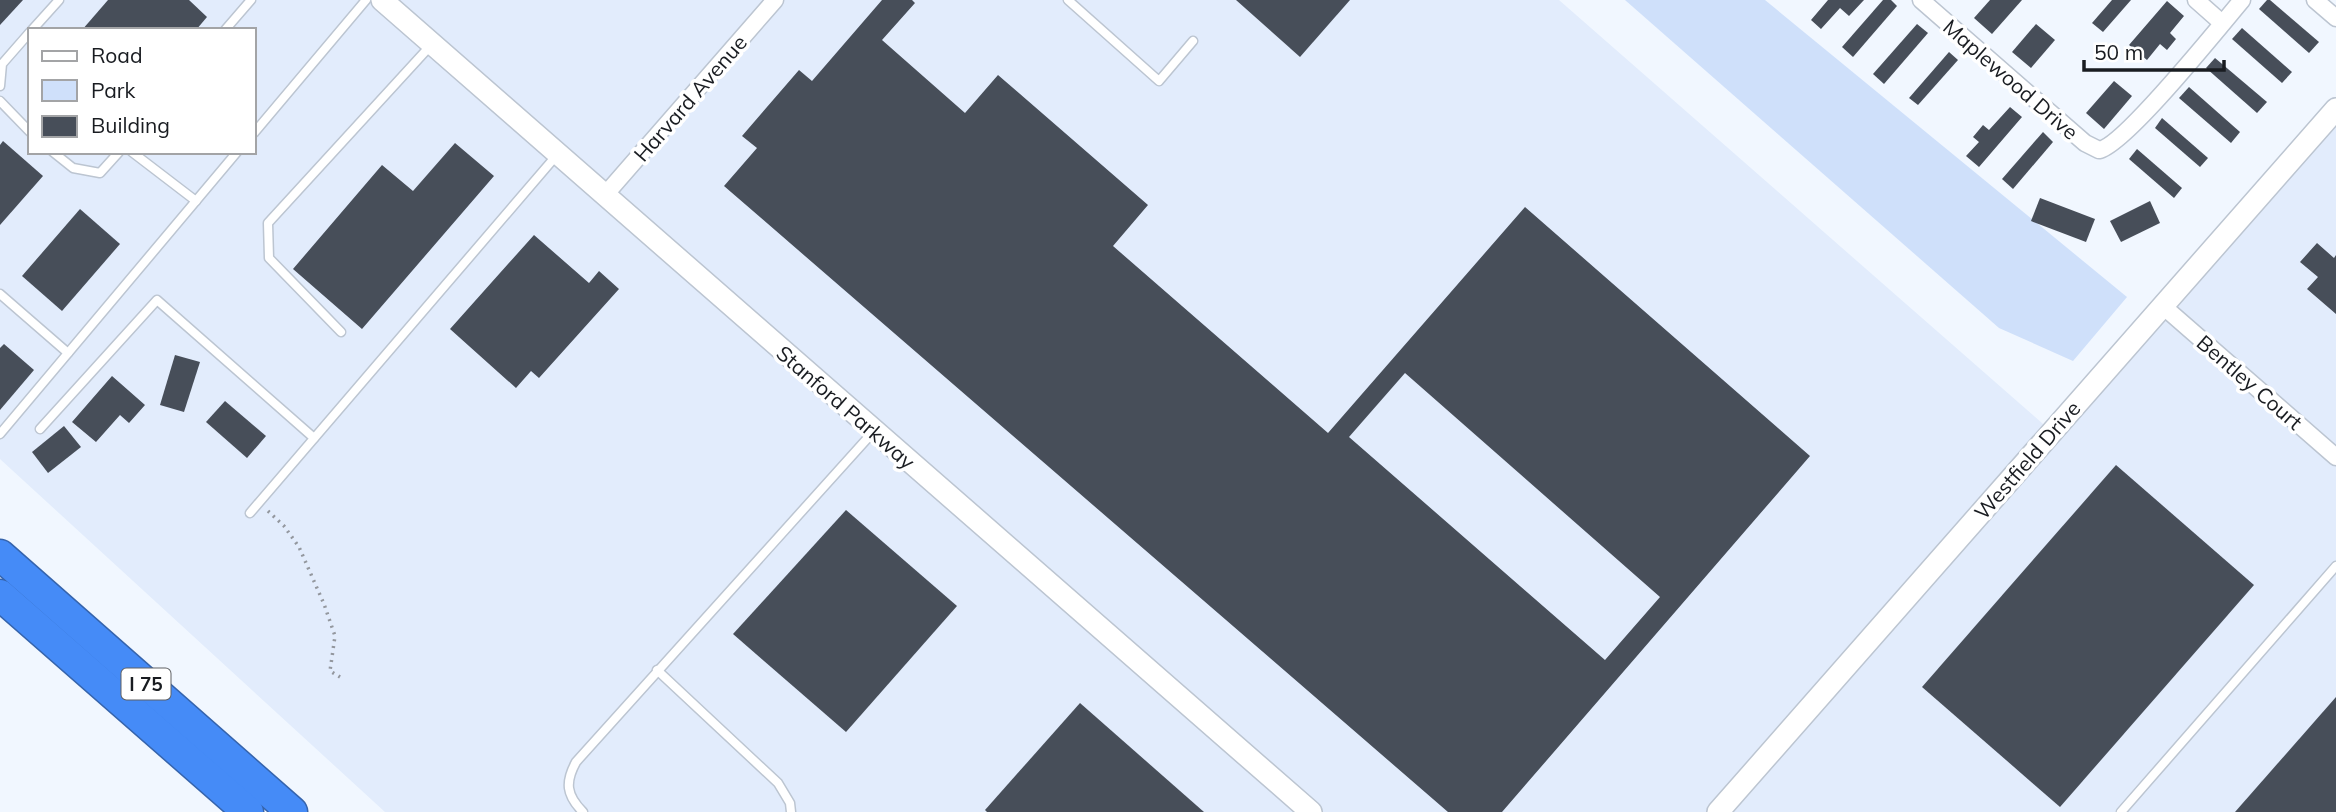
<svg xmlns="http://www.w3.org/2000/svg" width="2336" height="812" viewBox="0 0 2336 812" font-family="Mulish,sans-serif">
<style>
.built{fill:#e2ecfc;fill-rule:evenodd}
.green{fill:#cfe0fa}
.building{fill:#474e59;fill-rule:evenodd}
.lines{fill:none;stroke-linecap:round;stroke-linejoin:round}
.service-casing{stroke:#bcc5d1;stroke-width:11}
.minor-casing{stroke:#bcc5d1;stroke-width:19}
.tertiary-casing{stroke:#bcc5d1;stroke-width:24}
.motorway-casing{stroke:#3664ac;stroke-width:33}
.path{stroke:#93979e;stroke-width:3.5;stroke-dasharray:2 5;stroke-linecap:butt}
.service{stroke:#fff;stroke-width:8}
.minor{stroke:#fff;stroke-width:16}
.tertiary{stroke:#fff;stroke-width:21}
.motorway{stroke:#458bf7;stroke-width:30}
.labels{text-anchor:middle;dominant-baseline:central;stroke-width:7;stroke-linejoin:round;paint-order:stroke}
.shield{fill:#fff;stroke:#5e6064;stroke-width:2}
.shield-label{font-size:19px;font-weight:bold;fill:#191c21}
.street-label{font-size:21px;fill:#191c21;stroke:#fff}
</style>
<rect width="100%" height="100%" fill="#f1f7ff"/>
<!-- built -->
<path class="built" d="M0,0H1559L2051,431L2336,103V812H385L0,459ZM30,30H254V152H30Z"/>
<!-- green -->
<path class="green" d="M1625,0H1765L2127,297L2073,361L1999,328Z"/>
<!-- building -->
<g class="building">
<path d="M0,0H23L0,25Z"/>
<path d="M108,0H189L207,17L196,30H82Z"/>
<path d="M882,0H912L915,3L882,40L965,113L998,75L1148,205L1113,246L1328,433L1525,207L1810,456L1502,812H1448L724,186L757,148L742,136L799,70L812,81ZM1405,373L1660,597L1605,660L1349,437Z"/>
<path d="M1236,0H1350L1300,57Z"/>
<path d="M1828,0H1864L1849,16L1840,8L1821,29L1811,20Z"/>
<path d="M1883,0H1891L1897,6L1853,57L1842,47Z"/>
<path d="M1990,0H2022L1992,34L1974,18Z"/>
<path d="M2112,0H2131L2103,32L2092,23Z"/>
<path d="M2267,0H2270L2319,42L2309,53L2259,9Z"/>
<path d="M2167,1L2184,16L2170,33L2176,39L2167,50L2160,44L2147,60L2129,45Z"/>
<path d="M1917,24L1928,33L1884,84L1873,74Z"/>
<path d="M2036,24L2055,40L2031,68L2012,52Z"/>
<path d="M2242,28L2292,72L2282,83L2232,39Z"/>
<path d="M1949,52L1958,60L1918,105L1909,98Z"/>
<path d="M2215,58L2267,102L2257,113L2206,68Z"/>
<path d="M2114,81L2132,96L2104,129L2086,113Z"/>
<path d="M2189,87L2240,132L2231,143L2179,98Z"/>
<path d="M2010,107L2022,117L1979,167L1966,156L1979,142L1973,137L1983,125L1989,130Z"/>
<path d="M2162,118L2208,158L2200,167L2155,128Z"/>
<path d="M2043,132L2053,142L2013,189L2002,179Z"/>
<path d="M3,141L43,176L0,225V145Z"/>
<path d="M455,143L494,176L362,329L293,269L382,165L413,191Z"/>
<path d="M2137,149L2182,188L2174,198L2129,159Z"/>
<path d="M2040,198L2095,219L2086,242L2031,221Z"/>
<path d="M2150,201L2160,223L2121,242L2110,221Z"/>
<path d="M80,209L120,244L62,311L22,276Z"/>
<path d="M534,235L589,283L599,271L619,289L539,378L531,371L516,388L450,329Z"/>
<path d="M2317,243L2334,258L2336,255V314L2307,289L2318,277L2300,262Z"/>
<path d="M4,344L34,370L0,410V348Z"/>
<path d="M175,355L200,362L184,412L160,405Z"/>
<path d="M112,376L145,405L129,423L120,415L96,442L72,422Z"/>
<path d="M225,401L266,436L247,458L206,422Z"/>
<path d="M64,426L81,447L48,473L32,452Z"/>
<path d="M2116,465L2254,585L2060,807L1922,687Z"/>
<path d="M846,510L957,606L846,732L733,634Z"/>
<path d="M2336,697V812H2235Z"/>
<path d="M1080,703L1204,812H987L985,810Z"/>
</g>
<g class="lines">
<!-- service casing -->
<g class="service-casing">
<g id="service">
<path d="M1068,0L1159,81L1193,41"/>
<path d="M32,30L59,0"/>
<path d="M225,30L251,0"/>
<path d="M0,86L2,64L30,32"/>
<path d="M0,101L30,132"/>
<path d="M254,133L366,0"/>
<path d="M53,152L73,168L100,173L119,152"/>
<path d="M132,152L196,201"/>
<path d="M0,294L68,353"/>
<path d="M341,332L269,258L268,223L432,44"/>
<path d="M40,429L157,300L314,438"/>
<path d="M0,434L237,152"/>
<path d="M250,513L556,156"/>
<path d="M657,670L778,783L790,803L791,812"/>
<path d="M583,812C566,795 565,782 576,762L874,431"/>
<path d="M2121,812L2336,566"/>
</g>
</g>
<!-- minor casing -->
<g class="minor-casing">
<g id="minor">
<path d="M1921,0L2085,143L2099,150C2124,146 2220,26 2242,0"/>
<path d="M2196,0L2222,23"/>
<path d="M2315,0L2336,18"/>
<path d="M605,195L775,0"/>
<path d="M2164,307L2336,457"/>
</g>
</g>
<!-- tertiary casing -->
<g class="tertiary-casing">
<g id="tertiary">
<path d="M382,0L1311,812"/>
<path d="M1718,812L2336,109"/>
</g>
</g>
<!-- motorway casing -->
<g class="motorway-casing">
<g id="motorway">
<path d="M0,555L292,812"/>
<path d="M0,595L248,812"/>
</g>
</g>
<!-- path -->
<path class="path" d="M268,511L284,526L299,547L324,604L335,636L330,671L340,677"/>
<!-- service -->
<use href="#service" class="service"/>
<!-- minor -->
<use href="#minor" class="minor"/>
<!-- tertiary -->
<use href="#tertiary" class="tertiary"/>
<!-- motorway -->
<use href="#motorway" class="motorway"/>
</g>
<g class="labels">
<!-- shield labels -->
<rect class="shield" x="121.5" y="668.5" width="49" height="31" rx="5"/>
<g class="shield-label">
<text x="146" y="684">I 75</text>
</g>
<!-- street labels -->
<g class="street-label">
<text transform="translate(2011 79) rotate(41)">Maplewood Drive</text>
<text transform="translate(690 98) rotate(-49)">Harvard Avenue</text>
<text transform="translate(2250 382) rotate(41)">Bentley Court</text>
<text transform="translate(846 407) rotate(41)">Stanford Parkway</text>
<text transform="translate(2027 460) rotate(-49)">Westfield Drive</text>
</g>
</g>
<!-- legend -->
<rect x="28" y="28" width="228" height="126" fill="#ffffff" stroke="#a3a4a6" stroke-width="2"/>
<rect x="42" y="51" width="35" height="10" fill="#ffffff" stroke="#a3a4a6" stroke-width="2"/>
<text x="91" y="63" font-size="21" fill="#191c21">Road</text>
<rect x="42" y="80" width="35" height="21" fill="#cfe0fa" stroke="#a3a4a6" stroke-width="2"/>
<text x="91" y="98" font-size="21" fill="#191c21">Park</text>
<rect x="42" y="116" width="35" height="21" fill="#474e59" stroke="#a3a4a6" stroke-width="2"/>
<text x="91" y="133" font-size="21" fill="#191c21">Building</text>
<!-- scale -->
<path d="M2084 60v10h140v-10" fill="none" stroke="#191c21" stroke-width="3.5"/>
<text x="2094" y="60" font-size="21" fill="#191c21" stroke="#ffffff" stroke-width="5" paint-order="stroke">50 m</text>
</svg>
